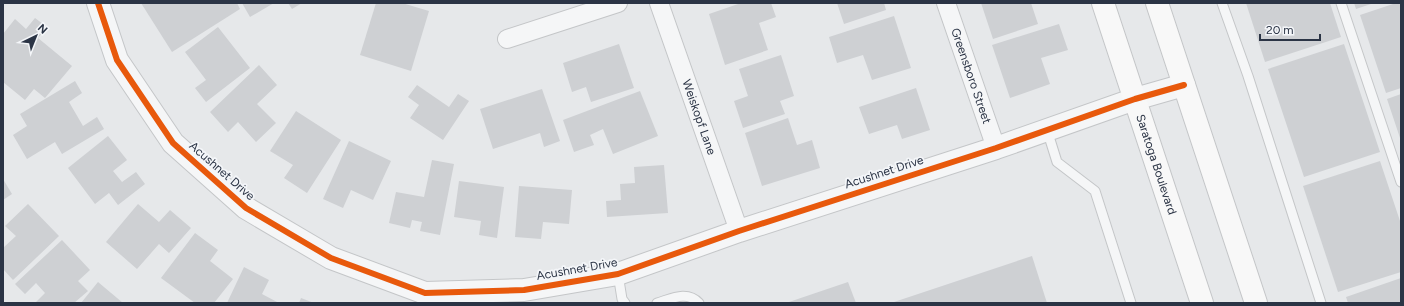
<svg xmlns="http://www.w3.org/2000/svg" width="1404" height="306" viewBox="0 0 1404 306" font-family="Figtree,sans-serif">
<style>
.building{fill:#ced0d3}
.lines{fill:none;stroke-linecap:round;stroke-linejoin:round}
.service-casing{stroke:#c4c6c8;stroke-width:11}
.minor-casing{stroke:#c4c6c8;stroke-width:20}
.tertiary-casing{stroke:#c4c6c8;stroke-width:24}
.secondary-casing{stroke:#c4c6c8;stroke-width:24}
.service{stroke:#f5f6f7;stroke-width:9}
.minor{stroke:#f5f6f7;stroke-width:18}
.tertiary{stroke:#f5f6f7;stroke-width:22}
.secondary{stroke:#f8f8f8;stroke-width:22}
.cycleway-casing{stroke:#f4f6f9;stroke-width:8}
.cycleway{stroke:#e8590c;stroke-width:6}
.labels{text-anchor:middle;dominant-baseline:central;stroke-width:3.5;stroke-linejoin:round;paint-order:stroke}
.street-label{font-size:12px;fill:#2b3445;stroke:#f4f6f9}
</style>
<rect width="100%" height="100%" fill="#e6e8ea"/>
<!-- building -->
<g class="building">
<path d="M141,3H237L240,9L172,52Z"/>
<path d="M242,3H274L250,17Z"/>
<path d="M288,3H302L292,9Z"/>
<path d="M376,3H402L429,11L411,71L360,55Z"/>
<path d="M741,3H771L776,17L759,23L768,50L725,65L709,14Z"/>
<path d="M837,3H884L886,10L844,24Z"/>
<path d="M981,3H1031L1038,24L993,39Z"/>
<path d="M1246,3H1330L1341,37L1265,62Z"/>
<path d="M1354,3H1374L1356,9Z"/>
<path d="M1396,3H1401V88L1386,93L1360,15Z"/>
<path d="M894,16L911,68L872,80L863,55L837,63L829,37Z"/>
<path d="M35,18L47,27L38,38L72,66L45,98L34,89L25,100L3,82V34L15,19L26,29Z"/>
<path d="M1059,24L1068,50L1041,58L1050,84L1010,98L992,45Z"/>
<path d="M218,27L250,68L206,102L195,88L206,80L185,52Z"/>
<path d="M619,44L634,88L591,102L586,87L572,92L563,63Z"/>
<path d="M1344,44L1380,152L1304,177L1268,69Z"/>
<path d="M781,55L794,96L780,101L785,114L743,128L734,101L748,96L739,69Z"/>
<path d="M259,65L277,85L257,104L276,123L256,142L238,122L228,132L210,112Z"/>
<path d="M75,81L82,93L69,102L83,126L97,117L104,129L62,154L55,142L27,159L13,135L27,126L20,114Z"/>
<path d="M417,85L449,107L458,94L469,101L443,140L410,118L419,105L408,97Z"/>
<path d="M916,88L930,130L902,139L897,125L869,134L859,107Z"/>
<path d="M542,89L560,141L544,147L540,133L493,149L480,109Z"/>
<path d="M640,91L658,136L613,154L603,129L590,135L594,145L574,152L563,120Z"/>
<path d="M1401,94V141L1387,99Z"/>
<path d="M296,111L341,140L307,193L284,178L293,165L270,151Z"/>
<path d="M788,118L797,145L812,140L820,168L762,186L745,133Z"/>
<path d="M108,136L127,160L113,171L122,182L136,172L145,184L118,205L109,193L95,204L68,168Z"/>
<path d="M349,141L391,161L373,200L351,190L343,208L323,199Z"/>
<path d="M432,160L454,164L440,235L420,231L422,222L412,220L410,228L389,223L396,192L424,197Z"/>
<path d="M1380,161L1401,224V272L1338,292L1303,186Z"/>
<path d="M664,165L668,213L607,217L606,201L621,200L620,184L635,183L634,167Z"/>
<path d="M3,179L12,194L3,200Z"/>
<path d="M459,181L504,187L497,238L479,235L481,221L454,217Z"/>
<path d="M519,186L572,190L569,224L543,222L541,239L515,237Z"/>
<path d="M28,204L59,236L13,280L3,269V248L16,236L5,226Z"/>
<path d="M138,204L159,222L170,210L191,228L169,253L159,244L137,269L106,242Z"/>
<path d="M195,233L218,250L210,261L233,279L214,303H195L161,278Z"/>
<path d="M62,240L90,270L78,281L88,291L74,303H35L45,293L36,283L25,294L15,284Z"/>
<path d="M1032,256L1047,303H891Z"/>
<path d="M244,267L269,280L262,294L279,303H227Z"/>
<path d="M1401,278V303H1348L1346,297Z"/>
<path d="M98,282L123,303H81Z"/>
<path d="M848,282L856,303H786Z"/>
<path d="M301,298L314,303H299Z"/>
</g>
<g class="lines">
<!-- service casing -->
<g class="service-casing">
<g id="service">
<path d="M1222,3L1248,76L1321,303"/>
<path d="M1341,3L1401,182"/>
<path d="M1047,130L1057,162L1095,191L1131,303"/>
<path d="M618,274L622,299L625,303"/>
<path d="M657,303C671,299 687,290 699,303"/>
</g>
</g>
<!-- minor casing -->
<g class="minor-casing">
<g id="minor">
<path id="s1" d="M659,3L739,231"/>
<path id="s2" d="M946,3L996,148"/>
<path d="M507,39L618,3"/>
</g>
</g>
<!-- tertiary casing -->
<g class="tertiary-casing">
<path id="tertiary" d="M98,3L117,60L173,143L246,208L331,258L425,293L524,290L618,274L739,231L996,148L1135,99L1184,85"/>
</g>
<!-- secondary casing -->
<g class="secondary-casing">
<g id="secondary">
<path id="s3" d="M1103,3L1202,303"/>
<path d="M1157,3L1256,303"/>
</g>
</g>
<!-- service -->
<use href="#service" class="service"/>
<!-- minor -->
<use href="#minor" class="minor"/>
<!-- tertiary -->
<use href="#tertiary" class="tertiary"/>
<!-- secondary -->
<use href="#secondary" class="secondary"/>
<!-- cycleway casing -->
<g class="cycleway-casing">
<path id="cycleway" d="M98,3L117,60L173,143L246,208L331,258L425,293L524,290L618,274L739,231L996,148L1135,99L1184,85"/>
</g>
<!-- cycleway -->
<use href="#cycleway" class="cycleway"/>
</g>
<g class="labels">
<!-- street labels -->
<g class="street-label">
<text stroke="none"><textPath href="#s2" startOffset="77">Greensboro Street</textPath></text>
<text stroke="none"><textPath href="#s1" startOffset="121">Weiskopf Lane</textPath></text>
<text stroke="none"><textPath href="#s3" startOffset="170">Saratoga Boulevard</textPath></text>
<text transform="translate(222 171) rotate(41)">Acushnet Drive</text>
<text transform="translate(884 172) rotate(-18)">Acushnet Drive</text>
<text transform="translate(577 269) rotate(-10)">Acushnet Drive</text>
</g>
</g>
<!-- border -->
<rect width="1404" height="306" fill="none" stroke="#2b3445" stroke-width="8"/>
<!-- north arrow -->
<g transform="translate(36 36) rotate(43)" stroke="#f4f6f9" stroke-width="3" paint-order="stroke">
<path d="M0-3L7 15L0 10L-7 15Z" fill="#2b3445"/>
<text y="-6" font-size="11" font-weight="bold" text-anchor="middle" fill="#2b3445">N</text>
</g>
<!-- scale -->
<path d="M1260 34v6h60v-6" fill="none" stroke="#2b3445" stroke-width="2"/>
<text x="1266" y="34" font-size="12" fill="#2b3445" stroke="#f4f6f9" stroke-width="3" paint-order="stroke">20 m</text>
</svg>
